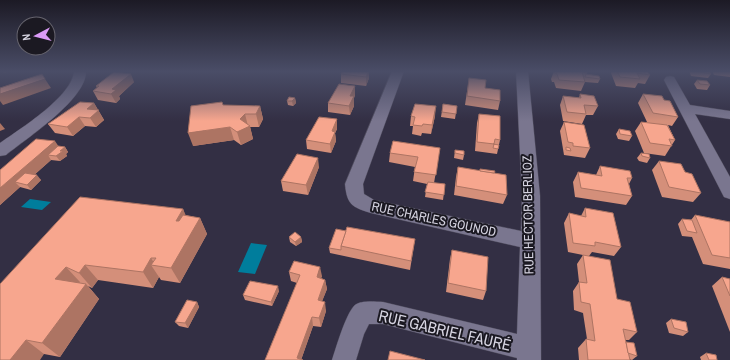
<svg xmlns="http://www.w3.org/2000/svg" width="730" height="360" viewBox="0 0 730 360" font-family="'Archivo Narrow',sans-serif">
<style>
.water{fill:#007d9c}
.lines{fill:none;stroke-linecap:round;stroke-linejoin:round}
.minor-casing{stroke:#4f4c5d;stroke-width:1}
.minor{fill:#7a768f;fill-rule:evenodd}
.wall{fill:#d48f7a}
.shaded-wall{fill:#ad7463}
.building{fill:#f7a68e;stroke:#ad7463}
.labels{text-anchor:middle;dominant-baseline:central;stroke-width:4;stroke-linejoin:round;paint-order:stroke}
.street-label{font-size:13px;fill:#d6d4e1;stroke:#1b1922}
.near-street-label{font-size:16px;fill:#d6d4e1;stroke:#1b1922}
</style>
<rect width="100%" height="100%" fill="#332f44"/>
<!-- water -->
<g class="water">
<path d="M30,199L51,202L42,210L21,207Z"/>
<path d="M251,243L267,245L255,274L238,272Z"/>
</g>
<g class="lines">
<!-- minor casing -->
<g class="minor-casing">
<g id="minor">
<path d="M74,71H86C87,99 27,138 6,155L0,156V143C20,129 73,96 74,71Z"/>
<path d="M392,71H404L363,184L364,194L374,200L521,231L522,196L516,71H528L540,196L541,360H517V358L383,324H369L364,334L356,360H332C336,348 346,313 355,305C362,300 375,302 383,302L517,334L520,247L371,213C352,207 347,205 345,184Z"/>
<path d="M670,76L674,77L690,105L730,111V119L695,114L730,177V199L724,197L664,80L666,77Z"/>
</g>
</g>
<!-- minor -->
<use href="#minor" class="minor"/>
</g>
<!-- wall -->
<g class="wall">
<path d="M337,71H369V78L366,86L341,83V74L342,72Z"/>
<path d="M493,71H506V72Z"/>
<path d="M554,71H586L587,73L586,74L600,79L598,83L585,82L581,91L556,88L554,82H552L551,79Z"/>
<path d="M612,71H647L650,75L645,84L638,83L635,88L616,86L611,73Z"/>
<path d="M689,71H709L711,74L708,78L691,76Z"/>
<path d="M712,71H730V77L714,75Z"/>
<path d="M469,78L485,88L500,101L498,110L465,105Z"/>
<path d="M697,80L710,85L707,90L697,89L694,84Z"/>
<path d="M134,82L119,96L120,99L116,103L98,100L93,91L97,88L96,86Z"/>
<path d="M355,86V95L354,98V106L350,115L328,112V103Z"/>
<path d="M580,94L598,106L593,115H586L582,124L563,121L560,105L563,96L579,98Z"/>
<path d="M643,94L664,100L678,117L672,126L668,125L675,140L665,156L644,153L635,131L641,122H647L638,103Z"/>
<path d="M295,98L296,103L293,106L288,105L287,101Z"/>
<path d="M94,103L104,120L96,127L85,126L73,136L55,133L48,124Z"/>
<path d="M443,104L457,106L455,119L441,117Z"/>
<path d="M223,105L260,106L263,119L259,127H250L253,139L241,145L234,140L193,146Z"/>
<path d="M479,114L500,140L497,154L475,151L477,123Z"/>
<path d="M411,116H435L431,134L422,133L421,136L412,134L413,126H410Z"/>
<path d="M337,119V129L335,133L336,141L331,153L307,149L306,140Z"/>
<path d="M564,122L590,148L585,158L564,155L560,131Z"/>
<path d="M619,129L632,136L629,141L618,139L616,134Z"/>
<path d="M58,146L65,147L68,152L66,154L67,156L60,161L51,160L34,175L41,180L31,190L20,187L0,205V170Z"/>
<path d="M440,148L434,183L445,184L443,200L425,197L427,184L413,181L415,167L389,162L390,153Z"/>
<path d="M455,150L464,155L463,160L454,158Z"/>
<path d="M641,153L650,158L647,163L639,161L637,158Z"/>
<path d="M659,161L685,172L701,193L693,202L662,197L652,170Z"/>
<path d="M600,166L632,178L629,184L632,196L626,205L575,197L573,182L578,172L596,175Z"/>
<path d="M319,167L308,195L283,191L281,181Z"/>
<path d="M458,167L480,171V169L495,173L507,195L503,204L454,195L456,177Z"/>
<path d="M585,208L621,247L614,256L592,252L589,256L637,332L629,340H625L626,342L637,356L632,360L629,359L630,360H579L578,348L586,339H587L583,313L574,310L573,291L579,282L577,264L583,255L568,252L564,223L569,213L581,216Z"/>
<path d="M183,209L185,215L200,218L207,234L180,283L161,280L159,277L153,288L98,280L92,288L88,286L99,299L60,357L44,354L0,360V284Z"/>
<path d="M695,215L730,222V269L703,264L692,237L682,236L678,224L682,219L691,220Z"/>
<path d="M346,231L415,239L410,270L330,253L329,248Z"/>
<path d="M289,237H301L302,242L296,246L290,242Z"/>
<path d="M452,250L486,291L483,300L446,292L450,259Z"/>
<path d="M289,272L322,276L321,278L325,280L327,289L322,301L326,311L321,327L313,326L301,360H265L297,283L291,281Z"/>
<path d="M722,277L730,279V332L712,286Z"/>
<path d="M279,291L272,306L245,300L243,295Z"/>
<path d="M197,302L199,307L188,328L179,326L175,322Z"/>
<path d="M671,319L688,332L683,336L669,333L666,323Z"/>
<path d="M706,353L717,360H701L700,357Z"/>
</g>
<!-- shaded-wall -->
<g class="shaded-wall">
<path d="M3,71H11L4,73Z"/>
<path d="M369,71V78L366,86V77Z"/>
<path d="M131,74L134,82L119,96L120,99L116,103L111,94L112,89Z"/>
<path d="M45,79L51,88L3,105L0,101V94Z"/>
<path d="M355,86V95L354,98V106L350,115L349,106L350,96Z"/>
<path d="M295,98L296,103L293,106L292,101Z"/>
<path d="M94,103L104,120L96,127L90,118L87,109Z"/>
<path d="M260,106L263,119L259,127L256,114Z"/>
<path d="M436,106L435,116L431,134L432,125Z"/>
<path d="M245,114L248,126H250L253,139L241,145L237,132L240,119Z"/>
<path d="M79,117L85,126L73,136L67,127Z"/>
<path d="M337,119V129L335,133L336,141L331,153L330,144L332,131Z"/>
<path d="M0,123L5,129L0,131Z"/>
<path d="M230,127L234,140L193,146L188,133Z"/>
<path d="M55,141L61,150L65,147L68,152L66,154L67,156L60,161L56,156L48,155L51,160L24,184L15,182L20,187L0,205V188Z"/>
<path d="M318,158L319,167L308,195L306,185Z"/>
<path d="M37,175L41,180L31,190L27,185Z"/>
<path d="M183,209L190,225L176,221Z"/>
<path d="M200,218L207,234L180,283L171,268Z"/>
<path d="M301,237L302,242L296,246L295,242Z"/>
<path d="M151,258L156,266L151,265L159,277L153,288L143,272Z"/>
<path d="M85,265L98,280L92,288L79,273Z"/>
<path d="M66,267L80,282L70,295L55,279Z"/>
<path d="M320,267L322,276L318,287L317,277Z"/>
<path d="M325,280L327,289L319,309L318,300Z"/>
<path d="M86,284L99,299L60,357L42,343Z"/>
<path d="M278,286L279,291L272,306L271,302Z"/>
<path d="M197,302L199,307L188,328L185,323Z"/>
<path d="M325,302L326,311L321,327L319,318Z"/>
<path d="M312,317L313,326L301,360L297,358Z"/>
<path d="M26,340L44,354L40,360H10Z"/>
</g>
<!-- building -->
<g class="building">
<path d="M342,71H369L366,77L341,74Z"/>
<path d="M554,71H586L587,73L582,72L585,82L559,80L557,74L555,73Z"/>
<path d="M617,71H647L650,75L637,73L640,79L620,77Z"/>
<path d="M694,71H709L711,74Z"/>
<path d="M114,72L131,74L112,89L116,90L111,94L93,91L99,86H96Z"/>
<path d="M42,74L45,79L0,94V88Z"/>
<path d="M586,74L599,76L600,79L585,77Z"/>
<path d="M469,78L486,80L485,88L500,90V101L467,96Z"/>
<path d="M697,80L707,81L710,85L700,84Z"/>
<path d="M339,84L355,86L350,96H354L349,106L328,103Z"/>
<path d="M580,94L594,96L598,106L584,105L586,114L567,112L563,96L581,98Z"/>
<path d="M643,94L662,96L664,100L670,101L678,117L653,113Z"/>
<path d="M289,97L295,98L292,101H287Z"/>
<path d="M80,102L94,103L87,109L99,110L90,118L79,117L67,127L48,124Z"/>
<path d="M222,102L223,105L260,106L256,114H245L240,119L250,126L237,132L230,127L188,133L191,106Z"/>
<path d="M415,104L436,106L432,125L423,124L422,126L413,125L415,117L411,116Z"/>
<path d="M443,104L457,106L456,114L442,112Z"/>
<path d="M479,114L500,116V140L495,139L494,144L477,142Z"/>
<path d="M319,117L337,119L332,131L335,132L330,144L306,140Z"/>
<path d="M564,122L584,125L590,148L573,146V143L568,142Z"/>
<path d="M641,122L667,125L675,140L669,139L672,146L650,143Z"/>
<path d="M619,129L630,131L632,136L620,134Z"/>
<path d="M36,139L55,141L0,188V170Z"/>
<path d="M393,141L440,148L436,175L414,172L418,157L390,153Z"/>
<path d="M493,144L499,145L498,149L493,148L494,144Z"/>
<path d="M58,146L65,147L60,151H63L56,156L48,155Z"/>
<path d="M566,147L570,148L571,151L566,150Z"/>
<path d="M455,150L464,151V155L455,153Z"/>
<path d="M641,153L649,154L650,158L642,156Z"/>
<path d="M297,154L318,158L306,185L281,181Z"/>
<path d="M659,161L681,164L685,172L692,174L701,193L669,187Z"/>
<path d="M600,166L630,171L632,178H627L632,196L581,188L578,172L602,176Z"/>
<path d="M458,167L506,175L507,195L456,186Z"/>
<path d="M480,169L495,171L494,173L480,171Z"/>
<path d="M25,173L37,175L27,185L15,182Z"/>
<path d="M428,182L445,184L444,195L425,192Z"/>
<path d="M80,197L183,209L176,221H179L183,215L200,218L171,268L151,265L156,258H151L143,272L85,265L79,273L66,267L55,279L86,284L42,343L26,340L10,360H0V284Z"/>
<path d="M585,208L613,213L621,247L595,242V246L573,243L569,213L586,217Z"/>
<path d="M695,215L730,222V258L712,255Z"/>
<path d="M682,219L692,220L697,233L687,231Z"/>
<path d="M347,227L415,239L411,261L341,246Z"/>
<path d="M336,229L346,231L341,246V250L329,248Z"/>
<path d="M295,232L301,237L295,242L289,237Z"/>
<path d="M452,250L488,257L486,291L448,283Z"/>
<path d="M583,255L610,260L617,299L630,302L637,332L623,329L630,360H588L586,339L595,341L590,304L581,302L579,282L587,283Z"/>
<path d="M294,261L320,267L317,277L325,280L318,300L325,302L319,318L312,317L297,358L303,360H265L300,275L289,272Z"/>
<path d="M722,277L730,279V296Z"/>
<path d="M250,281L278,286L271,302L243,295Z"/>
<path d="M187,300L197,302L185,323L175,322Z"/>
<path d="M671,319L686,322L688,332L674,328Z"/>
<path d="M626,342L634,343L637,356L628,353Z"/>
<path d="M390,351L425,360H388Z"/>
<path d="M706,353L716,355L717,360H709Z"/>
</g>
<!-- sky -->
<linearGradient id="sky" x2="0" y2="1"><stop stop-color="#1c1a25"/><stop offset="0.59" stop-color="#4a4d67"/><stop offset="1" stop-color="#4a4d67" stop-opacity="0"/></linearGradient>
<rect width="730" height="121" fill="url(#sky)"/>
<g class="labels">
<!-- street labels -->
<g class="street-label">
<text transform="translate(528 215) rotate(-91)">RUE HECTOR BERLIOZ</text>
<text transform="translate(434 219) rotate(12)">RUE CHARLES GOUNOD</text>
</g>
<!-- near-street labels -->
<g class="near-street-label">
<text transform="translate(445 330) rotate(13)">RUE GABRIEL FAURÉ</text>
</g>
</g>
<!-- north arrow -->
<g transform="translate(36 36) rotate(263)"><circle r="19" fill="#1b1922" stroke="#66646e"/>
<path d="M0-3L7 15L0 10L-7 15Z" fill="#da9af6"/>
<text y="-6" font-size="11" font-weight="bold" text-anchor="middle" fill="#d6d4e1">N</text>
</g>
</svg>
